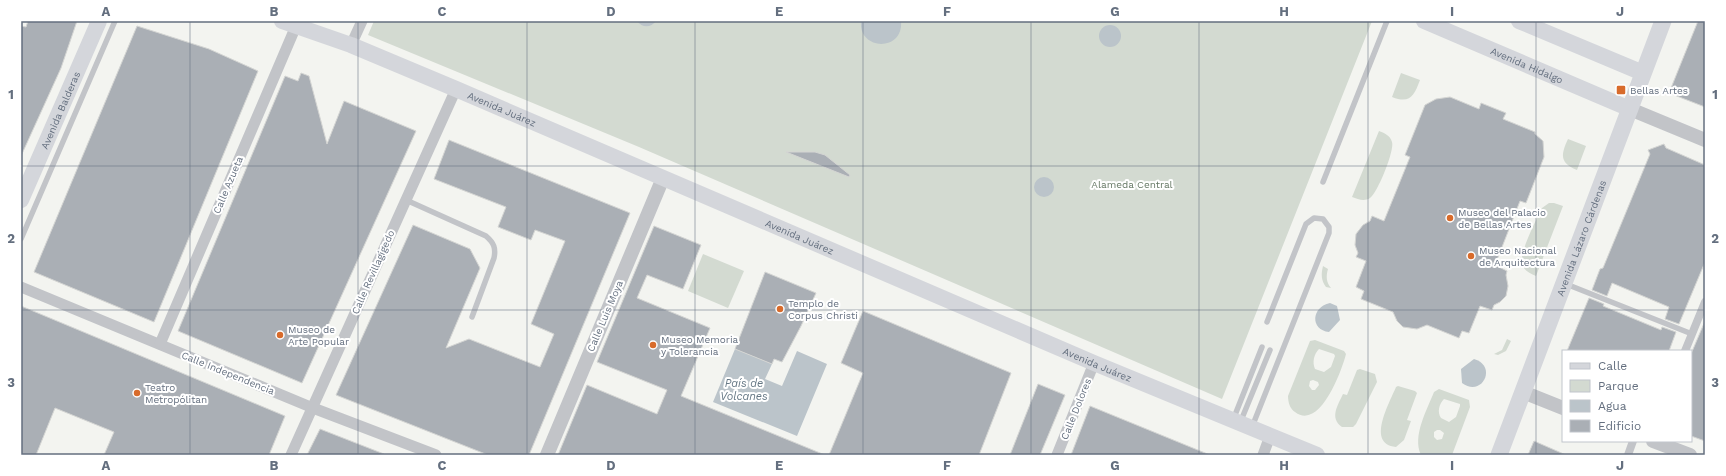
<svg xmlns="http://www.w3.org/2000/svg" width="1726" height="476" viewBox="0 0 1726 476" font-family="'Work Sans',sans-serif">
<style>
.green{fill:#d3dad1;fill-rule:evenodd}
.water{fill:#bbc4ca}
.building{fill:#aaafb5;stroke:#d4d5d3}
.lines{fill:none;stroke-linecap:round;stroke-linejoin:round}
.service{stroke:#c2c4c8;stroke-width:5.5}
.pedestrian{stroke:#c2c4c8;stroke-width:8}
.minor{stroke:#c2c4c8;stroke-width:11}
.tertiary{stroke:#c2c4c8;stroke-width:14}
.secondary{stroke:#d4d6db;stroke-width:16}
.primary{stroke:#d4d6db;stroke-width:17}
.grid{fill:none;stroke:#646f7f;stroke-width:1;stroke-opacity:0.55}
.poi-dot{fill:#d86b2b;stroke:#fff;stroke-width:1.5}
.labels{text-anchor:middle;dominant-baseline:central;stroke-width:4;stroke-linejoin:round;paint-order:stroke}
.street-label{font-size:10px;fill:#646f7f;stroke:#fff}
.poi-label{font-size:10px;fill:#646f7f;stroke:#fff;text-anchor:start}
.park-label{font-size:10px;fill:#647763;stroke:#fff}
.water-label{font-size:11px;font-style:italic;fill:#657784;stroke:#fff}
.neatline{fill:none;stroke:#646f7f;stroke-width:1.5}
.grid-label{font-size:13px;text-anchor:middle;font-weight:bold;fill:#646f7f}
</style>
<rect width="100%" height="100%" fill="#f3f4f0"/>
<!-- green -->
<g class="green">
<path d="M374,21H1372L1222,399L639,147L368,35Z"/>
<path d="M1401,73L1420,80C1414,96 1410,104 1392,97Z"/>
<path d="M1379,131C1384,133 1390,135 1392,142C1395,150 1377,194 1370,198C1364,202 1358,199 1352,197Z"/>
<path d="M1568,139L1586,146L1577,170C1559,163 1561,154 1568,139Z"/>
<path d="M1549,203H1554L1563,206L1536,276C1530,273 1524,271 1522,264C1519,254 1535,222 1540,212L1542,208Z"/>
<path d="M703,254L744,271L728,308L688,291Z"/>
<path d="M1323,266L1328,269C1326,276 1326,282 1331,288L1326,287C1321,280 1321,274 1323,266Z"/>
<path d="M1507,339L1511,341L1506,351L1498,355L1494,354L1502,350Z"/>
<path d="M1315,340L1344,351L1346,354C1342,370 1320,431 1295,412C1290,409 1288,402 1288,396L1310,341ZM1319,349L1334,354L1335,356L1331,367L1324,372L1315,369C1312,362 1314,354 1319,349ZM1313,380L1318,382L1319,385L1315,390H1312L1309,386L1310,381Z"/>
<path d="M1360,369L1375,374L1377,382L1356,424L1353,427H1342C1329,418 1338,405 1343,394L1347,395L1357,370Z"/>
<path d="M1398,386L1415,391L1417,393L1407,420L1411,421L1404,440L1396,447C1366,444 1389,404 1396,387Z"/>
<path d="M1439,389L1469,400L1470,407L1452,455H1421C1412,436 1427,410 1434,392ZM1444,399L1460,404V406L1456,417L1449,422L1441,418C1437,412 1439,404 1444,399ZM1437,430H1440L1444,433L1442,439L1437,440L1434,437V432Z"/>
</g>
<!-- water -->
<g class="water">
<path d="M637,21H656C651,28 642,28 637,21Z"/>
<path d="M861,21H901C904,52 858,51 861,21Z"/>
<circle cx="1110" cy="36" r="11"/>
<circle cx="1044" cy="187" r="10"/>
<path d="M1330,303L1337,306L1340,320L1329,332C1310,330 1311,307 1330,303Z"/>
<path d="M735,349L772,364L765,379L782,386L797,351L827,364L797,436L713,402Z"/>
<path d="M1474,359C1498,366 1482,398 1462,383L1461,369Z"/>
</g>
<!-- building -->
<g class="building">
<path d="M28,21H77L61,68L21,156V26L26,27Z"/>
<path d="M1698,21H1705V107L1669,93Z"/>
<path d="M137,26L209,49L258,71L154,322L34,272Z"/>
<path d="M301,73L309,76L327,144L344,101L416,131L302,383L178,331L285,76L298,81Z"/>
<path d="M1450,97L1479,109L1481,103L1506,113L1503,119L1535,132V134L1543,141L1544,157L1526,203L1520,201L1495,265L1507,271L1506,275L1508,286L1506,296L1500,302L1494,305L1492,310L1480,306L1469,333L1462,331L1459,338L1427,325L1417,329L1403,327L1397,321L1393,312L1361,299L1364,291L1356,287L1366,261L1356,257L1358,253L1355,245L1356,234L1363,225L1370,221L1372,216L1384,221L1410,157L1405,155L1425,105L1436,99Z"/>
<path d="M449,140L630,213L529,455H488L336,395L413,225L470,249L480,268L446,348L469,339L540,367L554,334L531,324L565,241L535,230L531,240L498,227L506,207L434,179Z"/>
<path d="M1664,144L1666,148L1705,165V262L1679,324L1665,319L1669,307L1612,283L1607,296L1592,290L1600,269L1603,268L1650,154L1648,150Z"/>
<path d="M786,152H815L825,155L850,175L849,177Z"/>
<path d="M654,226L701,245L683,289L647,275L637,298L710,328L681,396L825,455H558L587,385L657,414L667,390L597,362Z"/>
<path d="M765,272L816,293L801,326L782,362L774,359L772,364L735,349Z"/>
<path d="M1589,298L1604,304L1603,306L1661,330L1662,327L1676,332L1669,351H1567Z"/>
<path d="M21,306L285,416L269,455H104L114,432L55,408L36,455H21Z"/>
<path d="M863,311L1011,373L979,455H829L863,373L841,363Z"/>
<path d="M1705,321V441L1691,436V354Z"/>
<path d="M1038,384L1065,395L1040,455H1010Z"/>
<path d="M1090,406L1210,455H1071Z"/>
<path d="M320,429L384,454V455H307Z"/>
<path d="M1534,441L1566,455H1528Z"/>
</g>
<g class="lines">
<!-- service -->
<g class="service">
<path d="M1323,182L1387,21"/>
<path d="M406,200L486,236C494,243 496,248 494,258L472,317"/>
<path d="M21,239L115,21"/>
<path d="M1566,284L1692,334"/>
<path d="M1233,420L1262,347"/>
<path d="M1240,423L1270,350"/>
<path d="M1252,427L1329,233V227L1323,219L1314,218L1306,224L1267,322"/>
</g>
<!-- pedestrian -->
<g class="pedestrian">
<path d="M1685,351L1705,302"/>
<path d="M1628,455L1633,441"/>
</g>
<!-- minor -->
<g class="minor">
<path d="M351,45L362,21"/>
<path d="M21,287L313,408L436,455"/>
<path d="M160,344L296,26"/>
<path d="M291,455L456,89"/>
<path d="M1057,455L1094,363"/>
<path d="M1263,455L1270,436"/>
</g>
<!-- tertiary -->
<g class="tertiary">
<path d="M1630,109L1705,140"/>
<path d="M1523,392L1563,408"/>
<path d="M1653,441L1690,455"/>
<path d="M547,455L663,178"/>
</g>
<!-- secondary -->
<g class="secondary">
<path id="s1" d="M282,21L351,45L456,89L1094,363L1317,455"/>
<path id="s2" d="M1424,21L1630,109"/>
<path d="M1519,21L1643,73"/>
<path id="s3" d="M21,200L99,21"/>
</g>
<!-- primary -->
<path class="primary" id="s4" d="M1499,455L1663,21"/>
</g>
<!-- grid -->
<path class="grid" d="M190,21V455M358,21V455M527,21V455M695,21V455M863,21V455M1031,21V455M1199,21V455M1368,21V455M1536,21V455M21,166H1705M21,310H1705"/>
<!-- markers -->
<g class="poi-dot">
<rect x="1616" y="85" width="10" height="10" rx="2"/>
<circle cx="1450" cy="218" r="4"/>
<circle cx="1471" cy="256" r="4"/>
<circle cx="780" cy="309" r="4"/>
<circle cx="280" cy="335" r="4"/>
<circle cx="653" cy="345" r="4"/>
<circle cx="137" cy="393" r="4"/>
</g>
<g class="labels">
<!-- street labels -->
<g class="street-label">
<text stroke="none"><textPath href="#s2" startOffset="112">Avenida Hidalgo</textPath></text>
<text stroke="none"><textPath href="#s1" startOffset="237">Avenida Juárez</textPath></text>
<text stroke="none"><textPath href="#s3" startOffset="98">Avenida Balderas</textPath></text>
<text transform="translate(228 185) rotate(-67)">Calle Azueta</text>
<text stroke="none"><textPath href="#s1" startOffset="561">Avenida Juárez</textPath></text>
<text stroke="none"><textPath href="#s4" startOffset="232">Avenida Lázaro Cárdenas</textPath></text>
<text transform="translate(373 272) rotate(-66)">Calle Revillagigedo</text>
<text transform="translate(605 316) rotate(-67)">Calle Luis Moya</text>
<text stroke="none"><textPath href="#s1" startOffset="885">Avenida Juárez</textPath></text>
<text transform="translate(228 373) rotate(22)">Calle Independencia</text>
<text transform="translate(1076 409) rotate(-68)">Calle Dolores</text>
</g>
<!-- poi labels -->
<g class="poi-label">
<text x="1630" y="90">Bellas Artes</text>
<text x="1458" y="212">Museo del Palacio<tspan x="1458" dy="12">de Bellas Artes</tspan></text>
<text x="1479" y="250">Museo Nacional<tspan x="1479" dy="12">de Arquitectura</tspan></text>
<text x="788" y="303">Templo de<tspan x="788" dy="12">Corpus Christi</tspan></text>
<text x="288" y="329">Museo de<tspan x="288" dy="12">Arte Popular</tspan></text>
<text x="661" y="339">Museo Memoria<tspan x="661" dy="12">y Tolerancia</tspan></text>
<text x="145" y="387">Teatro<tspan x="145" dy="12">Metropólitan</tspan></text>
</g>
<!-- park labels -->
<g class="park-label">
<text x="1132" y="184">Alameda Central</text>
</g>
<!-- water labels -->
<g class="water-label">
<text x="744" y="383">País de<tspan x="744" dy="13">Volcanes</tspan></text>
</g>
</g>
<!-- border -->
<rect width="1726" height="476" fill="none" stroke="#ffffff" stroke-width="44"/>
<!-- legend -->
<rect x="1562" y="350" width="130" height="92" fill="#ffffff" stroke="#c1c5cc"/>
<rect x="1570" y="363" width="20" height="6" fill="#d4d6db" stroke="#c1c5cc"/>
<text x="1598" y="370" font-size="12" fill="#646f7f">Calle</text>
<rect x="1570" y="380" width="20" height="12" fill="#d3dad1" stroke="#c1c5cc"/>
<text x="1598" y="390" font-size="12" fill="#646f7f">Parque</text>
<rect x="1570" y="400" width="20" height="12" fill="#bbc4ca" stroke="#c1c5cc"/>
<text x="1598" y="410" font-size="12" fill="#646f7f">Agua</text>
<rect x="1570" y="420" width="20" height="12" fill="#aaafb5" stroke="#c1c5cc"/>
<text x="1598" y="430" font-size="12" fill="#646f7f">Edificio</text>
<rect x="22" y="22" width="1682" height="432" class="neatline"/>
<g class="grid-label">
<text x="106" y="16">A</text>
<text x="274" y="16">B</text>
<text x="442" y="16">C</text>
<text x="611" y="16">D</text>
<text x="779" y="16">E</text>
<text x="947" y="16">F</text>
<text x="1115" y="16">G</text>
<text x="1284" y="16">H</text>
<text x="1452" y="16">I</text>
<text x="1620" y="16">J</text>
<text x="11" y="99">1</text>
<text x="1715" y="99">1</text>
<text x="11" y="243">2</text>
<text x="1715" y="243">2</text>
<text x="11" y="387">3</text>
<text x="1715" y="387">3</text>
<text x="106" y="470">A</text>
<text x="274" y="470">B</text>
<text x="442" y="470">C</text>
<text x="611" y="470">D</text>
<text x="779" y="470">E</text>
<text x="947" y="470">F</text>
<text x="1115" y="470">G</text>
<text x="1284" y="470">H</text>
<text x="1452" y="470">I</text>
<text x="1620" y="470">J</text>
</g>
</svg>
